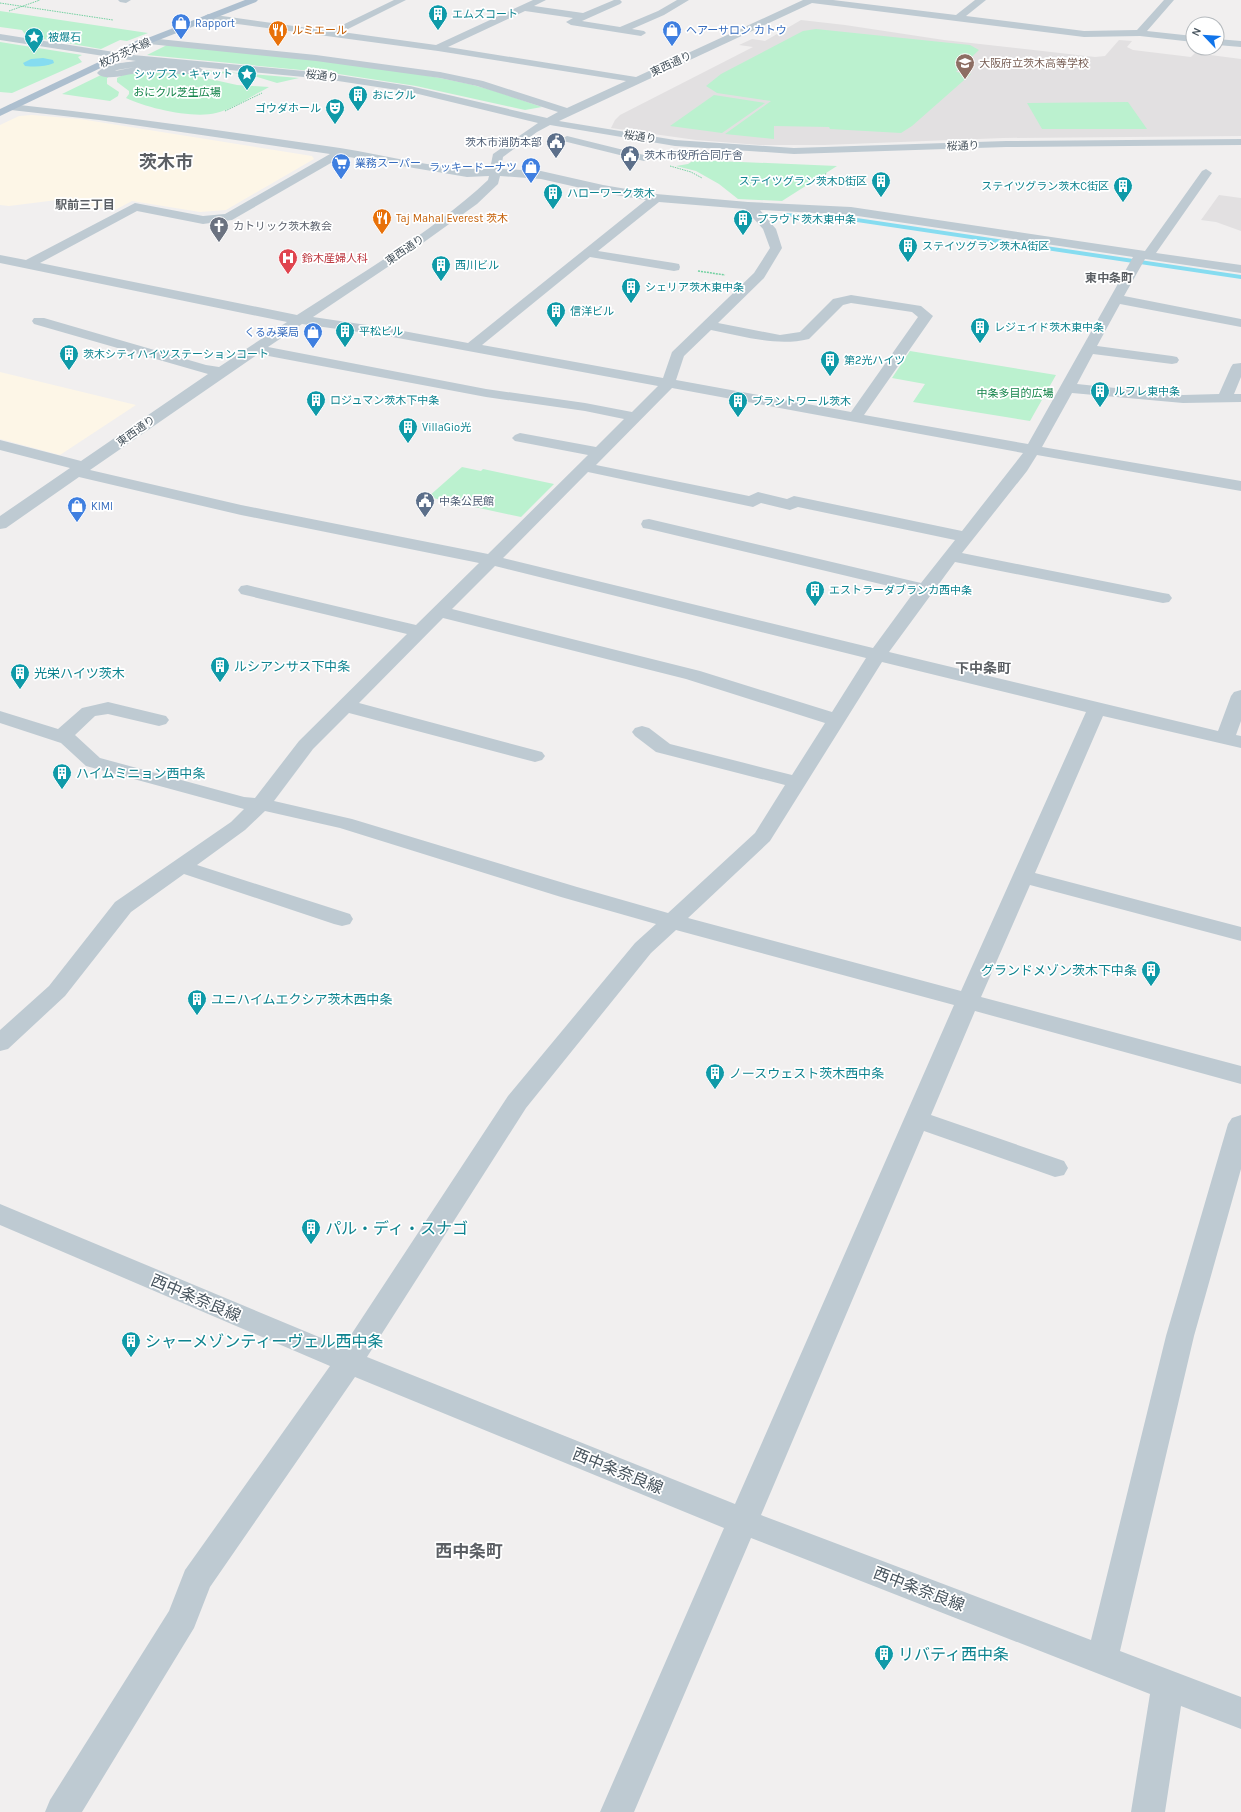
<svg xmlns="http://www.w3.org/2000/svg" width="1241" height="1812" viewBox="0 0 1241 1812" font-family="Karla,'Noto Sans JP',sans-serif">
<style>
.commercial{fill:#fdf6e7}
.education{fill:#e2e0e1}
.green{fill:#bbf1cf}
.water{fill:#86dcf0}
.lines{fill:none;stroke-linecap:round;stroke-linejoin:round}
.stream{fill:#86dcf0;fill-rule:evenodd}
.path-far1{stroke:#71d1a0;stroke-width:1;stroke-dasharray:1.5 1;stroke-linecap:butt}
.path{stroke:#71d1a0;stroke-width:1.5;stroke-dasharray:2 1;stroke-linecap:butt}
.minor{fill:#becad2;fill-rule:evenodd}
.major{fill:#adbfcf;fill-rule:evenodd}
.major-bridge{stroke:#adbfcf;stroke-width:10}
.labels{text-anchor:middle;dominant-baseline:central;stroke-width:3.5;stroke-linejoin:round;paint-order:stroke}
.far-culture-label{font-size:11px;fill:#0d838f;stroke:#fff;text-anchor:start}
.far-shop-label{font-size:11px;fill:#366cbe;stroke:#fff;text-anchor:start}
.far-food-label{font-size:11px;fill:#c56008;stroke:#fff;text-anchor:start}
.far-street-label{font-size:11px;fill:#46535d;stroke:#fff}
.far-education-label{font-size:11px;fill:#785e54;stroke:#fff;text-anchor:start}
.far-park-label{font-size:11px;fill:#128348;stroke:#fff}
.far-service-label{font-size:11px;fill:#4e5e75;stroke:#fff;text-anchor:start}
.far-worship-label{font-size:11px;fill:#5b616d;stroke:#fff;text-anchor:start}
.far-health-label{font-size:11px;fill:#be3a42;stroke:#fff;text-anchor:start}
.far-neighbourhood-label{font-size:12px;font-weight:bold;fill:#5b5f64;stroke:#fff}
.culture-label{font-size:13px;fill:#0d838f;stroke:#fff;text-anchor:start}
.neighbourhood-label{font-size:14px;font-weight:bold;fill:#5b5f64;stroke:#fff}
.near-culture-label{font-size:16px;fill:#0d838f;stroke:#fff;text-anchor:start}
.near-street-label{font-size:16px;fill:#46535d;stroke:#fff}
.near-neighbourhood-label{font-size:17px;font-weight:bold;fill:#5b5f64;stroke:#fff}
.far-town-label{font-size:18px;font-weight:bold;fill:#5b5f64;stroke:#fff}
</style>
<rect width="100%" height="100%" fill="#f1efef"/>
<!-- commercial -->
<g class="commercial">
<path d="M32,115L80,119L312,156L314,159L226,210L200,212L132,201L115,210L57,200L9,206L0,205V125L19,116Z"/>
<path d="M0,372L136,405L60,455L0,439Z"/>
</g>
<!-- education -->
<g class="education">
<path d="M801,20L845,25L944,40L1095,57L1105,56L1119,40L1132,41L1127,47L1133,50L1191,57L1195,53L1241,59V136L1003,138L824,145H759L696,140L611,128L615,120L620,115L753,47L739,45L752,39L765,41Z"/>
<path d="M1219,195L1241,198V231L1216,222L1201,220Z"/>
</g>
<!-- green -->
<g class="green">
<path d="M0,11L148,33L127,41L120,40L101,49L26,36L22,30L0,27Z"/>
<path d="M816,29L970,45L979,50L956,72L971,74L912,126L901,133L830,129L829,127L774,126V139L725,134L771,101L717,93L706,86L721,74L803,31Z"/>
<path d="M0,42L82,55L78,57L82,62L12,93L0,92Z"/>
<path d="M167,45C268,55 370,62 469,84C494,90 518,99 542,107L525,110L416,86L332,73L147,55Z"/>
<path d="M202,70L299,78L277,83L251,75L233,73L205,74L199,71Z"/>
<path d="M144,71L183,73L237,85L269,87C254,95 232,109 216,113C193,119 147,108 126,98L129,94V91L117,82V78L125,74Z"/>
<path d="M103,74L112,75L107,78V84L119,92L118,96L110,101L62,94Z"/>
<path d="M714,95L765,103L722,133L670,126Z"/>
<path d="M1128,102L1147,129H1042L1027,103Z"/>
<path d="M694,160L837,166L782,201L738,199L719,184L696,171L676,166L688,164Z"/>
<path d="M910,351L1056,375L1030,421L913,402L925,384L892,378Z"/>
<path d="M462,467L481,471L483,469L554,484L521,517L428,497Z"/>
</g>
<!-- water -->
<path class="water" d="M43,58L53,60L54,63C44,67 36,67 25,66L23,63L31,59Z"/>
<g class="lines">
<!-- stream -->
<path class="stream" d="M784,213L857,218L1241,275V279L857,222L782,216V214Z"/>
<!-- path-far1 -->
<g class="path-far1">
<path d="M0,3L113,20"/>
<path d="M9,11L40,0"/>
<path d="M225,111L262,93"/>
<path d="M670,166L691,172L702,178"/>
<path d="M808,185L827,173"/>
</g>
<!-- path -->
<path class="path" d="M698,271L725,275"/>
<!-- minor -->
<g class="minor">
<path d="M118,0H131L126,3L120,2Z"/>
<path d="M394,0H406L342,32L436,45L533,0H546L534,6L583,13L614,0H620L622,2L620,4L582,21L620,27L658,11L677,0H689L664,15L632,29L644,31L646,33L641,36L571,25L566,22L573,18L525,11L448,47L636,77L803,0H833L956,15L975,0H986L966,16L1084,31L1137,30L1164,0H1174L1147,31L1193,36V42L1140,36L1084,37L812,3L559,121L675,140L794,148L1006,141L1241,139V145L1006,147L794,154L675,146L550,125L537,132L503,157L501,169L541,171L603,185L656,194L748,202L851,207L1145,251L1202,171L1206,169L1212,173L1156,253L1241,265V273L1145,259L1124,296L1241,319V327L1120,304L1097,346L1172,356L1177,357L1179,360L1177,363L1172,364L1093,354L1077,384L1183,395L1219,394L1231,367L1233,364L1241,363V377L1234,394H1241V402L1183,403L1072,393L1042,447L1241,481V491L1037,455L1027,471L962,553L1163,593L1169,594L1172,598L1169,602L1163,603L955,562L889,652L1218,731L1231,696L1234,692L1241,690V721L1236,735L1241,736V748L1103,716L1035,873L1241,927V941L1030,885L981,997L1241,1066V1084L975,1011L931,1115L1064,1161L1068,1168L1064,1175L1055,1177L924,1131L761,1515L1091,1640L1166,1336L1228,1124L1232,1118L1241,1115V1169L1194,1336L1120,1651L1241,1697V1729L1181,1706L1165,1812H1131L1150,1694L751,1538L634,1812H600L724,1528L355,1377L210,1587L194,1628L82,1812H45L50,1800L169,1611L185,1570L330,1366L0,1225V1204L343,1347L508,1096L635,943L656,924L561,897L340,828L265,811L245,830L197,865L350,914L353,919L350,924L342,926L334,924L184,874L131,912L65,996L8,1049L0,1051V1030L49,986L115,902L231,822L244,809L86,766L61,743L0,723V711L58,729L82,708L108,702L166,716L169,720L166,724L159,726L108,714L95,716L75,735L100,758L244,797L255,798L299,741L407,634L241,594L238,590L241,586L247,585L416,625L479,563L241,515L79,477L6,528L0,529V516L70,468L0,450V440L81,461L208,374L34,324L32,321L34,318H44L206,365L219,367L287,322L0,263V255L26,260L135,203L203,216L225,214L330,154L99,120L11,110L6,107L11,104C121,116 231,132 340,148C389,156 440,170 490,169L493,154L538,123L410,92L325,79L199,67L203,70C196,78 157,72 145,72C134,72 105,83 97,73C106,63 123,63 136,61L0,40V34L133,55L325,73L410,86L547,118L558,112L477,86L440,78L316,61L149,44L144,41L149,38L316,55L440,72L483,81L567,108L626,81L438,51L208,20L203,17L208,14L330,31ZM135,67L115,71L117,70ZM343,156L467,177L489,176L488,180C434,231 360,274 297,315L40,263L137,211L203,224L232,220ZM500,176L541,179L603,193L646,200L468,343L387,328L313,317L413,250L477,204L498,184ZM659,202L745,209L763,229L770,248L754,273L672,352L663,378L482,345L590,257L674,271L679,270L680,267L679,264L674,263L598,251ZM760,210L851,215L1133,257L1028,444L864,415L933,316L921,306L851,295L833,299L800,332L780,335L718,323L764,278L782,248L776,229ZM851,303L912,312L918,317L851,412L676,380L684,356L711,330C743,336 776,347 809,339L843,305ZM302,324L387,336L658,386L632,412L585,403L486,389L268,347ZM258,354L486,397L585,411L624,419L596,447L520,433L515,435L512,438L515,441L588,455L488,554L241,505L90,470ZM672,388L1023,453L962,531L794,496L787,499L758,492L749,496L596,465ZM588,472L753,507L761,503L790,510L798,507L955,540L921,583L649,519L643,520L641,524L643,528L649,529L914,592L873,648L503,558ZM495,566L866,658L832,712L700,671L452,609ZM443,618L686,679L825,723L792,775L670,744L649,728L642,726L635,728L632,732L635,736L656,752L785,785L755,833L668,913L577,887L352,819L274,801L313,749L349,713L535,762L542,760L545,756L542,752L359,703ZM882,662L1086,712L961,991L688,918L770,841ZM676,930L954,1005L735,1504L367,1357L526,1108L651,953Z"/>
<path d="M1217,39L1241,41V47L1217,45Z"/>
<path d="M567,136L648,156L650,158L644,161L563,141L561,139Z"/>
</g>
<!-- major -->
<g class="major">
<path d="M245,0H258L256,2L146,45H140L138,43L140,41Z"/>
<path d="M126,49L130,50L131,52L130,54L0,116V109Z"/>
</g>
<!-- major-bridge -->
<path class="major-bridge" d="M126,52L143,43"/>
</g>
<!-- icons -->
<defs>
<g id="building-pin" transform="scale(1)"><path d="M0 17L-7.5 6A9.5 9.5 0 1 1 7.5 6Z" fill="#0f9aa8" stroke="#fff"/><path d="M-4-6H4V6H1V3H-1V6H-4ZM-2.5-4.3h1.7v1.8h-1.7ZM.8-4.3h1.7v1.8H.8ZM-2.5-1h1.7V.8h-1.7ZM.8-1h1.7V.8H.8Z" fill="#fff"/></g>
<g id="shop-pin" transform="scale(1)"><path d="M0 17L-7.5 6A9.5 9.5 0 1 1 7.5 6Z" fill="#3f7fe0" stroke="#fff"/><path d="M-5-2.5h2.3a2.7 3.5 0 0 1 5.4 0H5L5.5 6h-11ZM-1.5-2.5h3a1.5 2.3 0 0 0-3 0Z" fill="#fff"/></g>
<g id="restaurant-pin" transform="scale(1)"><path d="M0 17L-7.5 6A9.5 9.5 0 1 1 7.5 6Z" fill="#e8710a" stroke="#fff"/><path d="M-5-6h1v4h1v-4h1v4h1v-4h1v5L-1.5 .5V6h-2V.5L-5-1ZM5-6V6H3V1.5H1.5Q1.5-4 5-6Z" fill="#fff"/></g>
<g id="sight-pin" transform="scale(1)"><path d="M0 17L-7.5 6A9.5 9.5 0 1 1 7.5 6Z" fill="#0f9aa8" stroke="#fff"/><path d="M0-6L1.8-2.2L6-1.7L2.9 1.2L3.7 5.4L0 3.3L-3.7 5.4L-2.9 1.2L-6-1.7L-1.8-2.2Z" fill="#fff"/></g>
<g id="school-pin" transform="scale(1)"><path d="M0 17L-7.5 6A9.5 9.5 0 1 1 7.5 6Z" fill="#8d6e63" stroke="#fff"/><path d="M0-5L7-2L0 1L-7-2ZM-4 1L0 2.5L4 1V4Q0 6-4 4Z" fill="#fff"/></g>
<g id="theatre-pin" transform="scale(1)"><path d="M0 17L-7.5 6A9.5 9.5 0 1 1 7.5 6Z" fill="#0f9aa8" stroke="#fff"/><path d="M-5-5.5Q0-4 5-5.5V0Q5 5 0 6Q-5 5-5 0ZM-3.3-2.5H-1v1.5H-3.3ZM1-2.5H3.3v1.5H1ZM-2.8 1Q0 5.5 2.8 1Z" fill="#fff"/></g>
<g id="civic-pin" transform="scale(1)"><path d="M0 17L-7.5 6A9.5 9.5 0 1 1 7.5 6Z" fill="#5c6f8a" stroke="#fff"/><path d="M-.6-6.5H3V-4.5H.6V-3L4-1V1h2V6H-6V1h2V-1L-.6-3ZM-1.2 2.5V6h2.4V2.5Z" fill="#fff"/></g>
<g id="supermarket-pin" transform="scale(1)"><path d="M0 17L-7.5 6A9.5 9.5 0 1 1 7.5 6Z" fill="#3f7fe0" stroke="#fff"/><path d="M-6-5.5h2.5l.6 2H6L4.5 2H-2.5L-4.4-4H-6ZM-1.5 3.2a1.3 1.3 0 1 0 .1 0ZM3 3.2a1.3 1.3 0 1 0 .1 0Z" fill="#fff"/></g>
<g id="church-pin" transform="scale(1)"><path d="M0 17L-7.5 6A9.5 9.5 0 1 1 7.5 6Z" fill="#6b7280" stroke="#fff"/><path d="M-1.2-6h2.4v3.5h3.3v2.4h-3.3V6h-2.4V-.1h-3.3v-2.4h3.3Z" fill="#fff"/></g>
<g id="hospital-pin" transform="scale(1)"><path d="M0 17L-7.5 6A9.5 9.5 0 1 1 7.5 6Z" fill="#e0444e" stroke="#fff"/><path d="M-5-5h3v3.5h4V-5h3V5h-3V1.5h-4V5h-3Z" fill="#fff"/></g>
</defs>
<g fill-rule="evenodd">
<use href="#building-pin" x="438" y="14"/>
<use href="#shop-pin" x="181" y="23"/>
<use href="#restaurant-pin" x="278" y="30"/>
<use href="#shop-pin" x="672" y="30"/>
<use href="#sight-pin" x="34" y="37"/>
<use href="#school-pin" x="965" y="63"/>
<use href="#sight-pin" x="247" y="74"/>
<use href="#building-pin" x="358" y="95"/>
<use href="#theatre-pin" x="335" y="108"/>
<use href="#civic-pin" x="556" y="142"/>
<use href="#civic-pin" x="630" y="155"/>
<use href="#supermarket-pin" x="341" y="163"/>
<use href="#shop-pin" x="531" y="167"/>
<use href="#building-pin" x="881" y="181"/>
<use href="#building-pin" x="1123" y="186"/>
<use href="#building-pin" x="553" y="193"/>
<use href="#restaurant-pin" x="382" y="218"/>
<use href="#building-pin" x="743" y="219"/>
<use href="#church-pin" x="219" y="226"/>
<use href="#building-pin" x="908" y="246"/>
<use href="#hospital-pin" x="288" y="258"/>
<use href="#building-pin" x="441" y="265"/>
<use href="#building-pin" x="631" y="287"/>
<use href="#building-pin" x="556" y="311"/>
<use href="#building-pin" x="980" y="327"/>
<use href="#building-pin" x="345" y="331"/>
<use href="#shop-pin" x="313" y="332"/>
<use href="#building-pin" x="69" y="354"/>
<use href="#building-pin" x="830" y="360"/>
<use href="#building-pin" x="1100" y="391"/>
<use href="#building-pin" x="316" y="400"/>
<use href="#building-pin" x="738" y="401"/>
<use href="#building-pin" x="408" y="427"/>
<use href="#civic-pin" x="425" y="501"/>
<use href="#shop-pin" x="77" y="506"/>
<use href="#building-pin" x="815" y="590"/>
<use href="#building-pin" x="220" y="666"/>
<use href="#building-pin" x="20" y="673"/>
<use href="#building-pin" x="62" y="773"/>
<use href="#building-pin" x="1151" y="970"/>
<use href="#building-pin" x="197" y="999"/>
<use href="#building-pin" x="715" y="1073"/>
<use href="#building-pin" x="311" y="1228"/>
<use href="#building-pin" x="131" y="1341"/>
<use href="#building-pin" x="884" y="1654"/>
</g>
<g class="labels">
<!-- far-culture labels -->
<g class="far-culture-label">
<text x="452" y="14">エムズコート</text>
<text x="48" y="37">被爆石</text>
<text x="233" y="74" text-anchor="end">シップス・キャット</text>
<text x="372" y="95">おにクル</text>
<text x="321" y="108" text-anchor="end">ゴウダホール</text>
<text x="867" y="181" text-anchor="end">ステイツグラン茨木D街区</text>
<text x="1109" y="186" text-anchor="end">ステイツグラン茨木C街区</text>
<text x="567" y="193">ハローワーク茨木</text>
<text x="757" y="219">プラウド茨木東中条</text>
<text x="922" y="246">ステイツグラン茨木A街区</text>
<text x="455" y="265">西川ビル</text>
<text x="645" y="287">シェリア茨木東中条</text>
<text x="570" y="311">信洋ビル</text>
<text x="994" y="327">レジェイド茨木東中条</text>
<text x="359" y="331">平松ビル</text>
<text x="83" y="354">茨木シティハイツステーションコート</text>
<text x="844" y="360">第2光ハイツ</text>
<text x="1114" y="391">ルフレ東中条</text>
<text x="330" y="400">ロジュマン茨木下中条</text>
<text x="752" y="401">ブラントワール茨木</text>
<text x="422" y="427">VillaGio光</text>
<text x="829" y="590">エストラーダブランカ西中条</text>
</g>
<!-- far-shop labels -->
<g class="far-shop-label">
<text x="195" y="23">Rapport</text>
<text x="686" y="30">ヘアーサロン カトウ</text>
<text x="355" y="163">業務スーパー</text>
<text x="517" y="167" text-anchor="end">ラッキードーナツ</text>
<text x="299" y="332" text-anchor="end">くるみ薬局</text>
<text x="91" y="506">KIMI</text>
</g>
<!-- far-food labels -->
<g class="far-food-label">
<text x="292" y="30">ルミエール</text>
<text x="396" y="218">Taj Mahal Everest 茨木</text>
</g>
<!-- far-street labels -->
<g class="far-street-label">
<text transform="translate(125 53) rotate(-25)">枚方茨木線</text>
<text transform="translate(671 64) rotate(-25)">東西通り</text>
<text transform="translate(322 76) rotate(7)">桜通り</text>
<text transform="translate(640 137) rotate(9)">桜通り</text>
<text transform="translate(963 146) rotate(-2)">桜通り</text>
<text transform="translate(405 250) rotate(-34)">東西通り</text>
<text transform="translate(136 431) rotate(-35)">東西通り</text>
</g>
<!-- far-education labels -->
<g class="far-education-label">
<text x="979" y="63">大阪府立茨木高等学校</text>
</g>
<!-- far-park labels -->
<g class="far-park-label">
<text x="177" y="92">おにクル芝生広場</text>
<text x="1015" y="393">中条多目的広場</text>
</g>
<!-- far-service labels -->
<g class="far-service-label">
<text x="542" y="142" text-anchor="end">茨木市消防本部</text>
<text x="644" y="155">茨木市役所合同庁舎</text>
<text x="439" y="501">中条公民館</text>
</g>
<!-- far-worship labels -->
<g class="far-worship-label">
<text x="233" y="226">カトリック茨木教会</text>
</g>
<!-- far-health labels -->
<g class="far-health-label">
<text x="302" y="258">鈴木産婦人科</text>
</g>
<!-- far-neighbourhood labels -->
<g class="far-neighbourhood-label">
<text x="85" y="205">駅前三丁目</text>
<text x="1109" y="278">東中条町</text>
</g>
<!-- culture labels -->
<g class="culture-label">
<text x="234" y="666">ルシアンサス下中条</text>
<text x="34" y="673">光栄ハイツ茨木</text>
<text x="76" y="773">ハイムミニョン西中条</text>
<text x="1137" y="970" text-anchor="end">グランドメゾン茨木下中条</text>
<text x="211" y="999">ユニハイムエクシア茨木西中条</text>
<text x="729" y="1073">ノースウェスト茨木西中条</text>
</g>
<!-- neighbourhood labels -->
<g class="neighbourhood-label">
<text x="983" y="668">下中条町</text>
</g>
<!-- near-culture labels -->
<g class="near-culture-label">
<text x="325" y="1228">パル・ディ・スナゴ</text>
<text x="145" y="1341">シャーメゾンティーヴェル西中条</text>
<text x="898" y="1654">リバティ西中条</text>
</g>
<!-- near-street labels -->
<g class="near-street-label">
<text transform="translate(196 1298) rotate(23)">西中条奈良線</text>
<text transform="translate(618 1471) rotate(22)">西中条奈良線</text>
<text transform="translate(919 1589) rotate(21)">西中条奈良線</text>
</g>
<!-- near-neighbourhood labels -->
<g class="near-neighbourhood-label">
<text x="469" y="1551">西中条町</text>
</g>
<!-- far-town labels -->
<g class="far-town-label">
<text x="166" y="162">茨木市</text>
</g>
</g>
<!-- north arrow -->
<g transform="translate(1205 36) rotate(295)"><circle r="19" fill="#ffffff" stroke="#b5babe"/>
<path d="M0-3L7 15L0 10L-7 15Z" fill="#1074ea"/>
<text y="-6" font-size="11" font-weight="bold" text-anchor="middle" fill="#46535d">N</text>
</g>
</svg>
